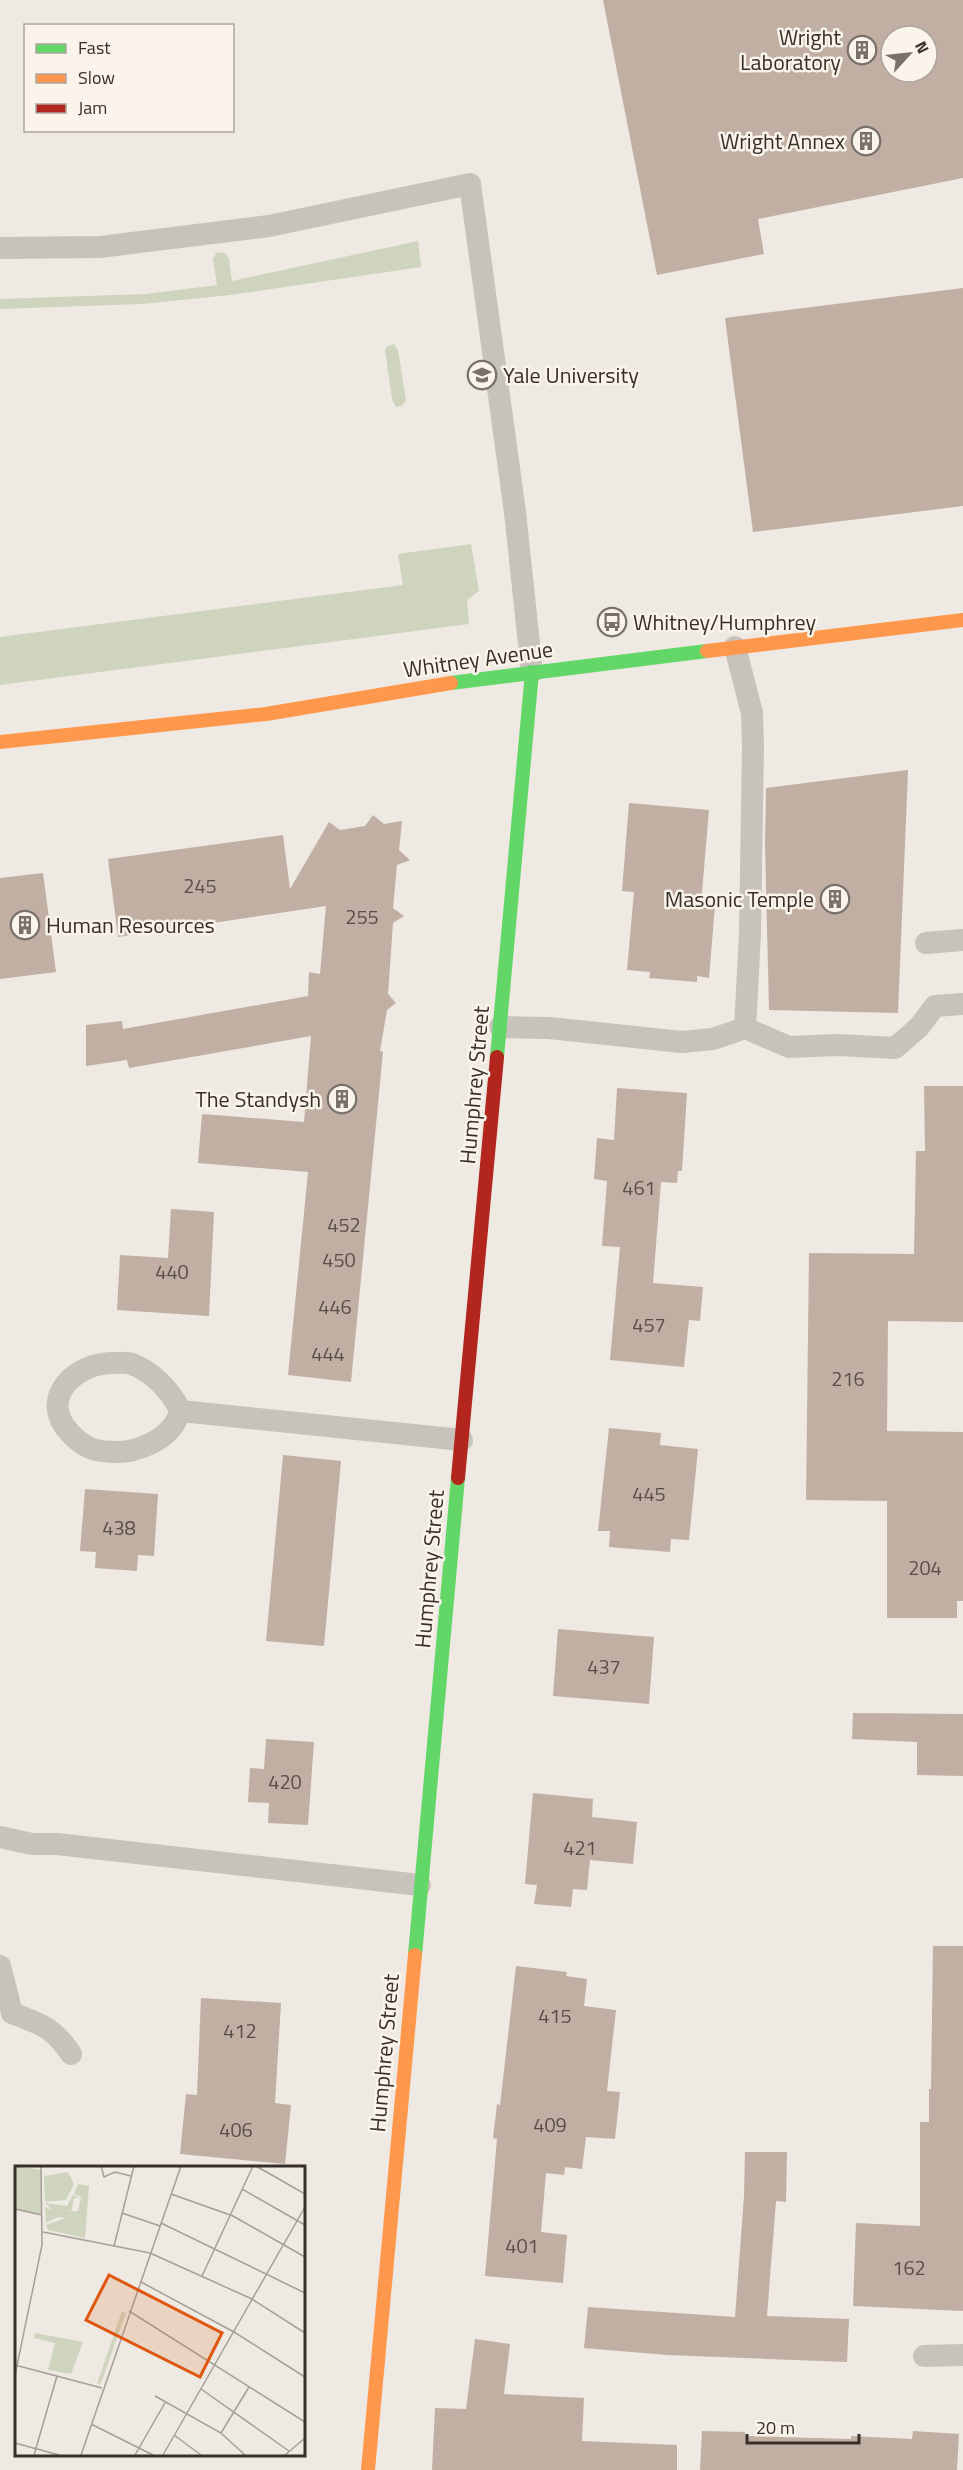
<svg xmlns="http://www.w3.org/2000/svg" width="963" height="2470" viewBox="0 0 963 2470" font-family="'Titillium Web',sans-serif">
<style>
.green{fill:#ced4bd}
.building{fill:#c1afa4;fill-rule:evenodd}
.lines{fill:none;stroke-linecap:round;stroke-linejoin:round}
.lane{stroke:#c7c2bc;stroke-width:22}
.fast{stroke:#63d668;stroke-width:14}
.slow{stroke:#ff974d;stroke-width:14}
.jam{stroke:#b3261e;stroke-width:14}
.labels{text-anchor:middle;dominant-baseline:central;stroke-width:5;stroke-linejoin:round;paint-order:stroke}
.number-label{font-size:20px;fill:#5a4f48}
.poi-label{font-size:22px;fill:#382f2a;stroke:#faf4eb;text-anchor:end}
.street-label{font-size:22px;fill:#382f2a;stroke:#faf4eb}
.inset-road{fill:none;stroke:#a59f98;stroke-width:1.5}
.view{fill:#df570e;fill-opacity:0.15;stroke:#df570e;stroke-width:3}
.inset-edge{fill:none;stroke:#382f2a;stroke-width:3}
</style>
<rect width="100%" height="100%" fill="#eee9e2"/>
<!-- green -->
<g class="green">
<path d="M418,241L421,267L230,295L142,304L0,309V299L145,294L217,285L213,259L217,252L225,253L229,259L232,281Z"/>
<path d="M394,344L398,350L406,400L402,406L396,407L392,399L385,350L388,346Z"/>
<path d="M471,544L479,591L467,600L469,624L0,685V637L403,585L398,554Z"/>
</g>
<!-- building -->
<g class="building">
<path d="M603,0H963V178L758,219L764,254L657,275ZM891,36H927V72H891Z"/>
<path d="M963,288V506L753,532L725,318Z"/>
<path d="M908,770L898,1013L769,1010L765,844L766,788Z"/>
<path d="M629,803L709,810L701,904L715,905L709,978L697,976V982L649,978L650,972L627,970L634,892L622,891Z"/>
<path d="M373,815L384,824L402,821L399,850L410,860L397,865L393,908L404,916L393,923L388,994L396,1003L387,1010L380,1051L383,1052L351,1382L288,1375L308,1172L198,1163L202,1114L304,1122L311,1036L129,1068L127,1060L86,1066V1025L122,1021L123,1029L308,996L309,972L320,974L326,906L118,937L108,859L283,835L290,889L329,822L340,830L365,826Z"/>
<path d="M43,873L56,972L0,979V878Z"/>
<path d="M924,1086H963V1322L888,1321L887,1431L963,1432V1601H957V1618H887V1501L806,1500L809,1253L914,1254L916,1151H925Z"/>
<path d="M617,1088L687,1093L682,1171H678L677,1183L661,1182L653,1283L703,1287L700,1321L689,1320L684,1367L610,1360L620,1247L602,1246L607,1181L594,1179L597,1138L614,1140Z"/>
<path d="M171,1209L214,1212L209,1316L117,1310L120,1255L168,1258Z"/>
<path d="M609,1428L661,1433L660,1445L698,1449L689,1540L671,1539L670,1552L609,1547L610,1531H598Z"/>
<path d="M283,1455L341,1461L324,1646L266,1641Z"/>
<path d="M85,1489L158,1494L154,1556L138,1555L137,1571L95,1568L96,1552L80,1551Z"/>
<path d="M558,1629L654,1637L649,1704L553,1696Z"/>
<path d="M853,1713L963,1714V1776L917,1775V1742L852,1739Z"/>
<path d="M266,1739L314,1742L308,1825L268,1823L269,1803L248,1802L250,1768L264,1769Z"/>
<path d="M533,1793L593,1799L592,1817L637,1822L633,1864L590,1860L587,1890L573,1889L571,1907L534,1904L537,1885L525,1884Z"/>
<path d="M933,1946H963V2311L853,2306L856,2223L920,2226V2122H929V2089H931Z"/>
<path d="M516,1966L567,1972L566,1976L587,1979L584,2006L616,2010L607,2091L620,2092L615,2139L586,2137L582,2169L565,2167L564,2175L546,2173L541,2232L567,2235L563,2283L485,2276L497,2139L493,2138L497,2104L500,2105Z"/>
<path d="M201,1998L281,2003L275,2103L291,2105L285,2164L180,2154L186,2094L197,2095Z"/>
<path d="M745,2152H787L786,2202L776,2201L767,2316L849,2319L847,2362L667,2355L584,2348L588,2307L735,2317L744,2196Z"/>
<path d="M475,2339L510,2344L504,2394L584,2398L582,2441L677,2445V2470H432L435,2408L466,2409Z"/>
<path d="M702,2431L745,2432V2436L851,2439V2436L912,2439L913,2431L959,2434L957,2470H700Z"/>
</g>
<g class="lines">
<!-- lane -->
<g class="lane">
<path d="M0,248L100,247L269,226L470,184L515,512L532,672"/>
<path d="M926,943L963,940"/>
<path d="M500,1027L549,1028L682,1042L713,1039L745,1028L750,934L753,747L752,713L735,647"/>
<path d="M745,1028L789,1047L838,1045L895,1048L919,1027L935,1006L963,1004"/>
<path d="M181,1411C178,1416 176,1423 172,1427C162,1441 136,1452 119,1452C97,1452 86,1450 70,1433C37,1398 76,1362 114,1363C120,1363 127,1362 132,1364C155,1373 170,1391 181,1411L462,1440"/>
<path d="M0,1837L32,1844H57L420,1885"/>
<path d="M0,1966L12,2013"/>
<path d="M12,2013C40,2024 54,2027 71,2054"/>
<path d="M924,2356L963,2355"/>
</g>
<!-- fast -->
<g class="fast">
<path d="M451,683L707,651"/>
<path d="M497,1057L532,672"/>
<path d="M415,1955L458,1478"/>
</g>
<!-- slow -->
<g class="slow">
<path d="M707,651L963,620"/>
<path d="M0,742L266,714L451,683"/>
<path d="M368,2470L415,1955"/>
</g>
<!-- jam -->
<path class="jam" d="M458,1478L497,1057"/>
</g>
<!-- icons -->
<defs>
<g id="building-ring" transform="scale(1.5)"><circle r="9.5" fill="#faf4eb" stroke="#78706a" stroke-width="1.5"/><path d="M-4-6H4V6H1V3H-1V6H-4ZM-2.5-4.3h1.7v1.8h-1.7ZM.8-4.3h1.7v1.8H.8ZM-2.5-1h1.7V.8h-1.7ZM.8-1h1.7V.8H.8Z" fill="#78706a"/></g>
<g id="university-ring" transform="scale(1.5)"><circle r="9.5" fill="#faf4eb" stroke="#78706a" stroke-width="1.5"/><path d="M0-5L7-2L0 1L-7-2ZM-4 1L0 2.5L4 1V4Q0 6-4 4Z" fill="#78706a"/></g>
<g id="bus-ring" transform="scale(1.5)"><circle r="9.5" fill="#faf4eb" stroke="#78706a" stroke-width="1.5"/><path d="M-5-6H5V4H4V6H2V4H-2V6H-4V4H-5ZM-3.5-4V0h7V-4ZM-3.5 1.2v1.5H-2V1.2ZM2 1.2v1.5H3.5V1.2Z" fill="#78706a"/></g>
</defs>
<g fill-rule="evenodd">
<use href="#building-ring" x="862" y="50"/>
<use href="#building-ring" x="866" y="141"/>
<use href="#university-ring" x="482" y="375"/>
<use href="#bus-ring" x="612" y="622"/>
<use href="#building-ring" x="835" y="899"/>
<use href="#building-ring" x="25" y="925"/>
<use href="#building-ring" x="342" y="1099"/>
</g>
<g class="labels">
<!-- number labels -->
<g class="number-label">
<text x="200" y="885">245</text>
<text x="362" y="916">255</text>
<text x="639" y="1187">461</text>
<text x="344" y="1224">452</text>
<text x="339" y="1259">450</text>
<text x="172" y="1271">440</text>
<text x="335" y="1306">446</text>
<text x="649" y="1324">457</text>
<text x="328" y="1353">444</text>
<text x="848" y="1378">216</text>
<text x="649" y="1493">445</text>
<text x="119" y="1527">438</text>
<text x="925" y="1567">204</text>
<text x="604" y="1666">437</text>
<text x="285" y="1781">420</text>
<text x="580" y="1847">421</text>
<text x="555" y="2015">415</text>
<text x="240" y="2030">412</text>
<text x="550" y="2124">409</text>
<text x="236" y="2129">406</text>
<text x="522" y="2245">401</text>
<text x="909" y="2267">162</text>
</g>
<!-- poi labels -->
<g class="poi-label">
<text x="841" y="37">Wright<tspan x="841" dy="25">Laboratory</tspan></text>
<text x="845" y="141">Wright Annex</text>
<text x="503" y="375" text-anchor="start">Yale University</text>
<text x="633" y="622" text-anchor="start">Whitney/Humphrey</text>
<text x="814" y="899">Masonic Temple</text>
<text x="46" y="925" text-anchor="start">Human Resources</text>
<text x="321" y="1099">The Standysh</text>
</g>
<!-- street labels -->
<g class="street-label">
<text transform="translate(478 659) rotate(-8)">Whitney Avenue</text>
<text transform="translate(474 1085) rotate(-85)">Humphrey Street</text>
<text transform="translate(429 1569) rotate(-85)">Humphrey Street</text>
<text transform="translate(384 2053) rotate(-85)">Humphrey Street</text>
</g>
</g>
<!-- overview -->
<g transform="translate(15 2166)">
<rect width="290" height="290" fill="#eee9e2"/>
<path d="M0,0L26,4L27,49L0,43ZM53,6L59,18L51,34L30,36L29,10ZM63,18L74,20L70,72L33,64L31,59L51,52L43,51L31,57L30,41L37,44L30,37L52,40L58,29L64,32H59L57,44L53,45H63L66,31L59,28ZM107,145L111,147L86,217L82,218ZM20,167L68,176L56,208L33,204L40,177L19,172Z" fill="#ced4bd"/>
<path class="inset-road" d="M86,0L89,11L100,6L116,10M241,0L290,28M227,23L290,59M156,28L218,50L290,91M0,43L27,49M107,47L145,60M146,57L290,127M28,66L135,87M99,80L119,0M135,87L237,133L290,167M187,110L238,0M126,116L219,166L290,211M114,145L290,256M0,199L87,222M0,209L27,79L26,0M186,223L274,285M140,230L206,267L230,289M76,258L138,289M206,267L234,221M159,269L186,289M0,277L44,289M19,289L42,210M66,289L166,0M120,289L151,235M148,289L290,41M270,289L290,272"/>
<path class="view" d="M94,109L207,167L185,211L71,154Z"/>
<rect width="290" height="290" class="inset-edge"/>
</g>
<!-- legend -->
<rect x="24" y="24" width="210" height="108" fill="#faf4eb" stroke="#aca59e" stroke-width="1.5"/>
<rect x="36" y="44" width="30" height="9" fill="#63d668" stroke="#aca59e" stroke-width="1.5"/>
<text x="78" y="54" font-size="18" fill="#382f2a">Fast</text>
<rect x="36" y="74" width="30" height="9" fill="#ff974d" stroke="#aca59e" stroke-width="1.5"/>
<text x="78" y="84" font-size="18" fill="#382f2a">Slow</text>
<rect x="36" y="104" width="30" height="9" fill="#b3261e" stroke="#aca59e" stroke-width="1.5"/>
<text x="78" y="114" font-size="18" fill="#382f2a">Jam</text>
<!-- north arrow -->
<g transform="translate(909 54) rotate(63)"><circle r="28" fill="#faf4eb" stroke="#aca59e" stroke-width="1.5"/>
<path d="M0-4.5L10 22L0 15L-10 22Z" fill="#78706a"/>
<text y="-9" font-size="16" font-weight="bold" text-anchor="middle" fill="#382f2a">N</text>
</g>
<!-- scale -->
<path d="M747 2434v9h112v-9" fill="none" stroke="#382f2a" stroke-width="3"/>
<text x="756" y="2434" font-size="18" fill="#382f2a" stroke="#faf4eb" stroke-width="4.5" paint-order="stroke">20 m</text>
</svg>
